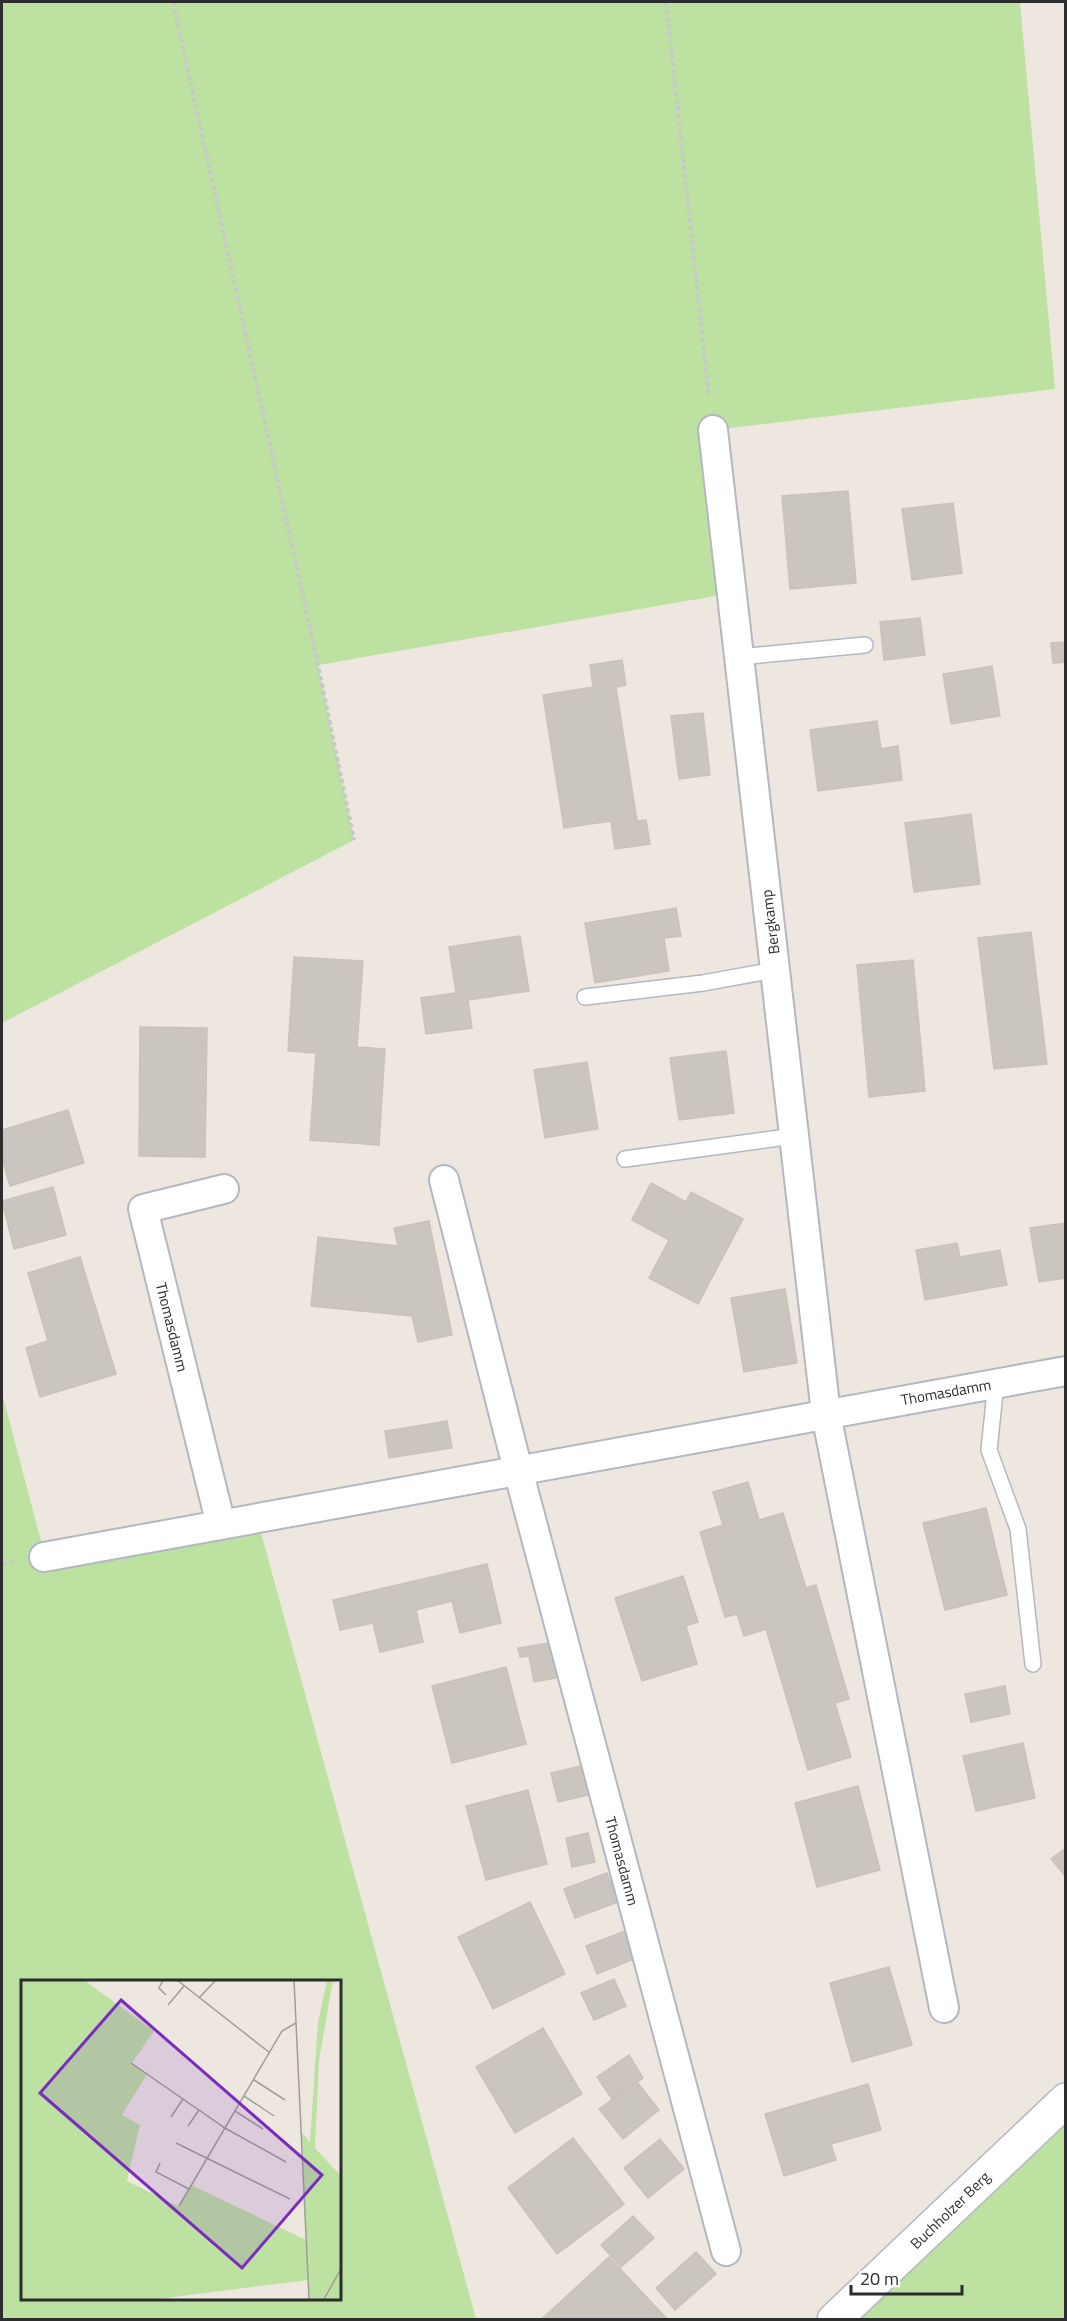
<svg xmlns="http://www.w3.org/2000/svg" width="1067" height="2321" viewBox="0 0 1067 2321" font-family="'Titillium Web',sans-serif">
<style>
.green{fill:#bce1a0;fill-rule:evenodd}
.building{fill:#cac5be;stroke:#c9c2ba;stroke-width:1.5}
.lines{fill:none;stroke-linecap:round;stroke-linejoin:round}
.service-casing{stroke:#b3b7c0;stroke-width:18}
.minor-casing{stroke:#b3b7c0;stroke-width:32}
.secondary-casing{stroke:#b3b7c0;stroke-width:36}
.path{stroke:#c8c8c8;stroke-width:4;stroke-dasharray:4.5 3;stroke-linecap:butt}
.service{stroke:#fff;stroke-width:15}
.minor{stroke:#fff;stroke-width:28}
.secondary{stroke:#fff;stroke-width:33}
.labels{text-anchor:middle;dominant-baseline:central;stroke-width:4.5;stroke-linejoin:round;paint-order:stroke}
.street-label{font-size:15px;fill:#2d2d2d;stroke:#fff}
.inset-road{fill:none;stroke:#a19d98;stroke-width:1.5}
.view{fill:#7b2cbf;fill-opacity:0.15;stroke:#7b2cbf;stroke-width:3}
.inset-edge{fill:none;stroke:#2d2d2d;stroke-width:3}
</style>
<rect width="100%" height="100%" fill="#eee7e0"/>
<!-- green -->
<g class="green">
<path d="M2,2H1020L1055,389L713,430L732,593L318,665L354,840L2,1023Z"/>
<path d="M2,1393L45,1556L257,1518L476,2319H2ZM22,1982H339V2298H22Z"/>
<path d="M1065,2100V2319H834Z"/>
</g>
<!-- building -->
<g class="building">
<path d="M848,491L856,583L790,589L782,496Z"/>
<path d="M953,503L962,573L912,580L902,509Z"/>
<path d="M920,618L925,655L884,660L880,622Z"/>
<path d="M1066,642V662L1053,663L1051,643Z"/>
<path d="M622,660L626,685L616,687L637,821L646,820L650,844L615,849L611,821L564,828L543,695L593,687L590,665Z"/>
<path d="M992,666L1000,716L951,724L943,674Z"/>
<path d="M703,713L710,775L679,779L671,716Z"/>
<path d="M877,721L881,749L898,746L902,780L818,791L810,730Z"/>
<path d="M971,814L980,884L914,892L905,823Z"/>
<path d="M676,908L681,936L664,938L669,971L595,983L585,923Z"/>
<path d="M1031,932L1047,1064L994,1069L978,938Z"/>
<path d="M520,936L529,991L468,1000L472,1028L426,1034L421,998L456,993L449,947Z"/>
<path d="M294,957L363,961L357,1047L385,1049L379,1145L310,1140L316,1053L288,1051Z"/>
<path d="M913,960L925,1091L869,1097L857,965Z"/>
<path d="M140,1027L207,1028L205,1157L139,1156Z"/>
<path d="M726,1051L734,1113L679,1120L670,1058Z"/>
<path d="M587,1062L598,1129L545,1138L534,1070Z"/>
<path d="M68,1110L84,1163L10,1186L2,1158V1130Z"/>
<path d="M651,1183L686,1202L691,1192L743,1219L698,1304L649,1278L669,1240L632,1220Z"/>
<path d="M53,1187L66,1235L14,1249L2,1201Z"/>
<path d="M429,1221L452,1335L418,1342L412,1316L311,1306L318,1237L398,1246L394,1228Z"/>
<path d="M1066,1223V1278L1039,1282L1030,1228Z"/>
<path d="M957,1243L960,1257L1000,1250L1007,1285L925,1300L916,1250Z"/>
<path d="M80,1257L116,1374L40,1397L26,1348L48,1341L28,1273Z"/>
<path d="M785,1289L797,1363L744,1372L731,1298Z"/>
<path d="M447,1421L452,1448L389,1458L385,1431Z"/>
<path d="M748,1482L759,1520L783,1513L806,1588L816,1585L849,1699L835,1703L851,1757L808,1770L766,1629L744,1636L737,1614L725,1617L700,1532L723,1525L713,1492Z"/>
<path d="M986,1508L1007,1595L945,1610L923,1523Z"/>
<path d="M487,1564L501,1623L460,1633L452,1601L416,1610L423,1642L380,1652L373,1623L340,1630L333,1600Z"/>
<path d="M683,1576L698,1622L686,1626L697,1664L642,1681L615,1598Z"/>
<path d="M560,1641L567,1676L534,1682L529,1656L520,1657L518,1648Z"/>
<path d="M506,1667L526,1744L452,1763L432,1686Z"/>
<path d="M1005,1686L1010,1714L971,1722L965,1694Z"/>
<path d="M1023,1743L1035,1798L976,1811L963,1756Z"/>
<path d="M585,1765L592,1794L558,1802L551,1773Z"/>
<path d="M858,1786L880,1870L817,1887L795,1803Z"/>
<path d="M528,1790L547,1864L486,1880L466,1806Z"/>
<path d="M588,1833L595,1862L572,1867L566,1838Z"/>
<path d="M1066,1848V1877L1051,1859Z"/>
<path d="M607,1873L618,1902L575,1918L564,1889Z"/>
<path d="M530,1902L565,1974L493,2009L458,1937Z"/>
<path d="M625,1931L636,1958L597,1974L586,1946Z"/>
<path d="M889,1967L912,2045L852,2062L830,1983Z"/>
<path d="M614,1979L626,2006L594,2020L581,1993Z"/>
<path d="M543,2028L582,2094L515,2133L476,2067Z"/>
<path d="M629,2055L643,2078L612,2099L597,2077Z"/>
<path d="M637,2082L659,2110L623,2139L599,2109Z"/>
<path d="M868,2084L881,2130L831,2144L836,2160L784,2176L765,2114Z"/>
<path d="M573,2138L624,2204L557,2254L508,2188Z"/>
<path d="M660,2139L684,2169L648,2198L624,2168Z"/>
<path d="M633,2216L654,2238L621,2267L601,2245Z"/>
<path d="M696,2252L716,2274L675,2310L656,2288Z"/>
<path d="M609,2257L668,2320H544L543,2318Z"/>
</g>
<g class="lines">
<!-- service casing -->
<g class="service-casing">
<g id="service">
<path d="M739,657L865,645"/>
<path d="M585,997L703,983L775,970"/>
<path d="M625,1159L794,1136"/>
<path d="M996,1383L989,1450L1018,1529L1033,1664"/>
</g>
</g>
<!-- minor casing -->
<g class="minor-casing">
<g id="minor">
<path d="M713,430L826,1414L944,2008"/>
<path d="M444,1180L518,1470L726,2251"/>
<path d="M221,1525L143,1209L224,1189"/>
<path d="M44,1557L1066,1371"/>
</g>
</g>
<!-- secondary casing -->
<g class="secondary-casing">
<path id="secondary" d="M834,2320L1066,2100"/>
</g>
<!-- path -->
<g class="path">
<path d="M173,2L318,665L354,840"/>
<path d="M666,2L709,397"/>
<path d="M2,1564L13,1562"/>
</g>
<!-- service -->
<use href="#service" class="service"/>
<!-- minor -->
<use href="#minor" class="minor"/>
<!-- secondary -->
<use href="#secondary" class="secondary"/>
</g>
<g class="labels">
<!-- street labels -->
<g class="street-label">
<text transform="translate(770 922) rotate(-97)">Bergkamp</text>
<text transform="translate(172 1327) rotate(76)">Thomasdamm</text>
<text transform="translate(946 1392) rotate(-10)">Thomasdamm</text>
<text transform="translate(622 1861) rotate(75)">Thomasdamm</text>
<text transform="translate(950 2210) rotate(-44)">Buchholzer Berg</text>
</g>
</g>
<!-- overview -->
<g transform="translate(21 1980)">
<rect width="320" height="320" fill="#eee7e0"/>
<path d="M0,0H63L133,51L111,83L126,94L101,135L119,145L106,201L157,226L170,205L285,260L281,153L289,162L297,42L306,0H312L298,80L294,168L319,195V319H288L287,300L137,319H0Z" fill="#bce1a0"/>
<path class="inset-road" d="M142,0L138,8L145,15M156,0L249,73M273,0L288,319M178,18L194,1M147,25L163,6M110,83L204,148L265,182M233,100L264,120M223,116L253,136M214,131L242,149M150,137L162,119M167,146L178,130M155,163L269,219M139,183L135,192L168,209M158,226L261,51L275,43M303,319L320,289"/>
<path class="view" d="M100,20L301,195L221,288L19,113Z"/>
<rect width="320" height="320" class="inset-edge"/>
</g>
<!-- border -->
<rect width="1067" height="2321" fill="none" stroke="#2d2d2d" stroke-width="6"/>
<!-- scale -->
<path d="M851 2285v9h111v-9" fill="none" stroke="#2d2d2d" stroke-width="3"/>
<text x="860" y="2285" font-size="18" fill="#2d2d2d" stroke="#ffffff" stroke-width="4.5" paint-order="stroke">20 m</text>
</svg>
